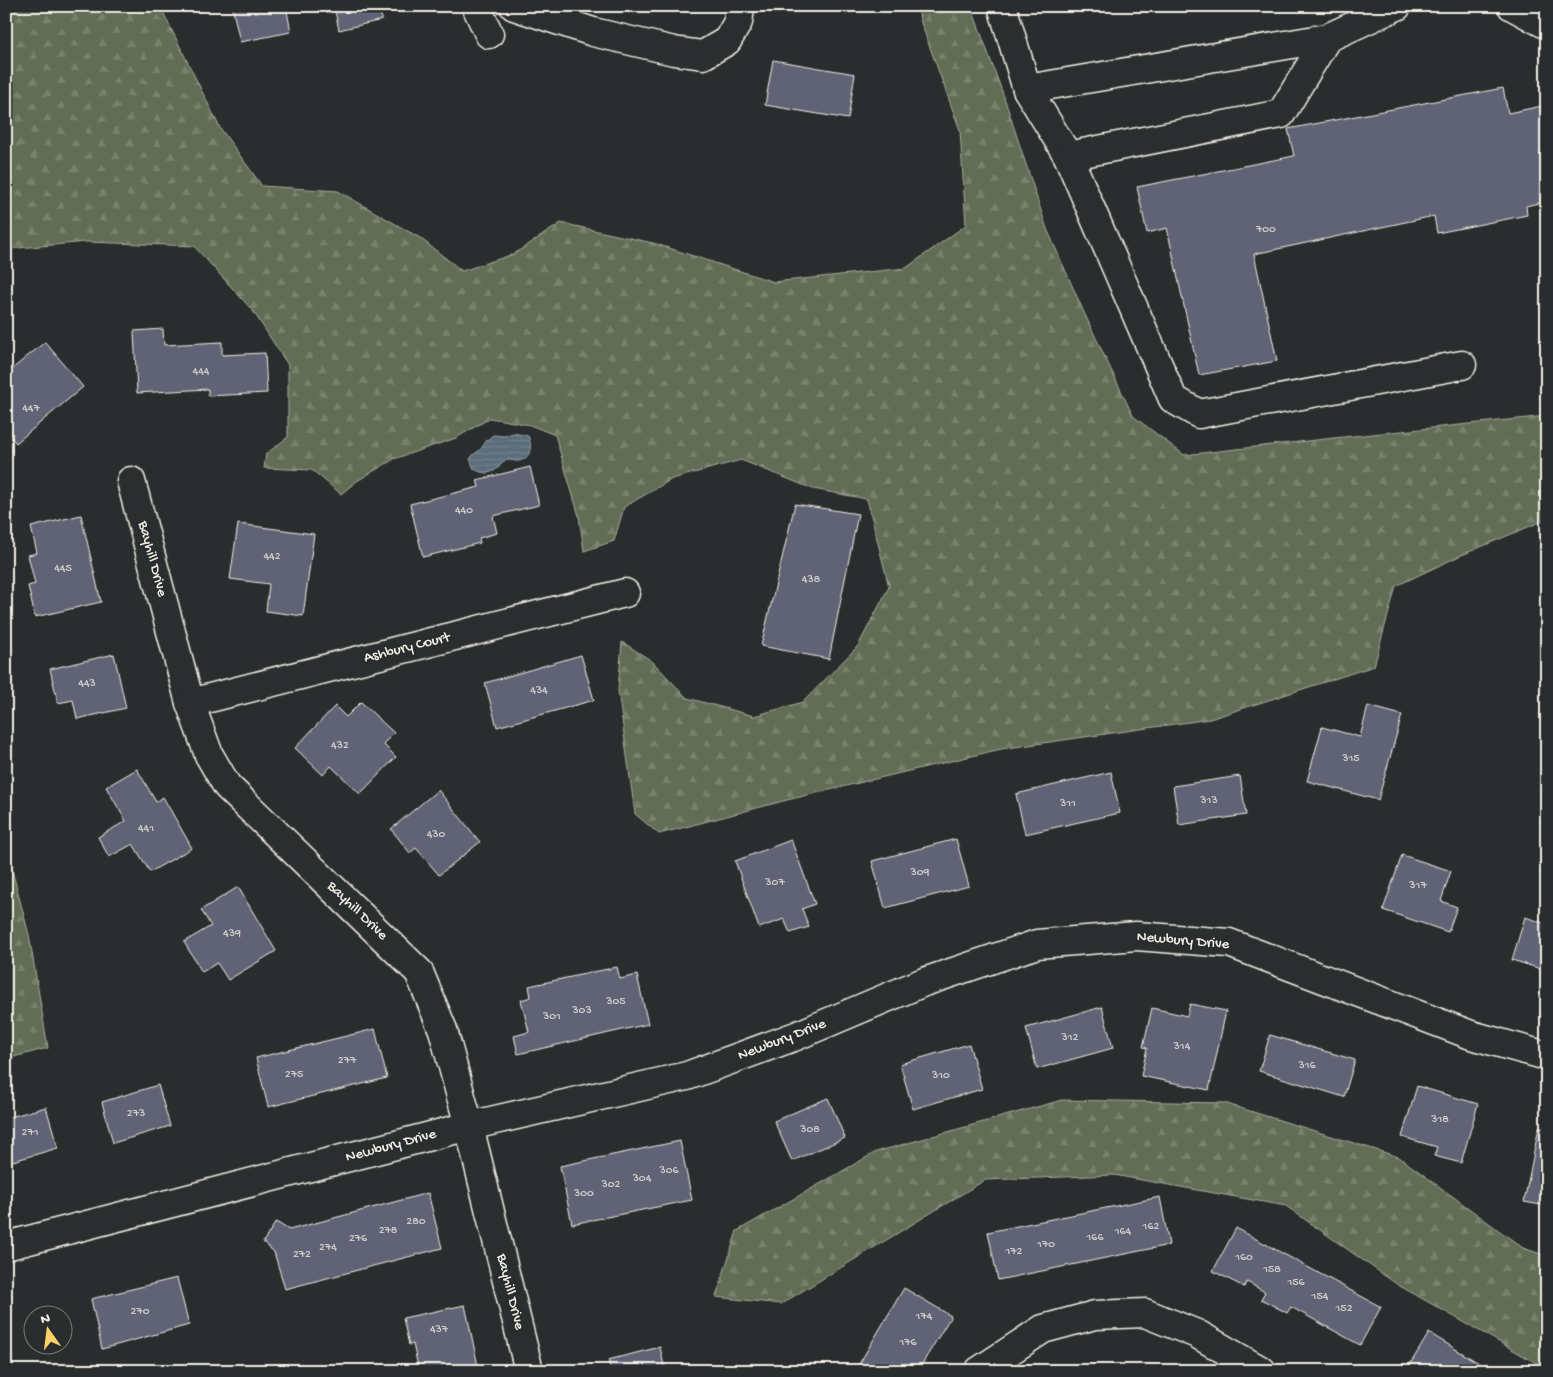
<svg xmlns="http://www.w3.org/2000/svg" width="1553" height="1377" viewBox="0 0 1553 1377" font-family="'Gochi Hand',sans-serif">
<style>
.forest{fill:url(#forest-firs);stroke:#abaf9e}
.water{fill:url(#water-rules);stroke:#98a2a7}
.building{fill:#616375;stroke:#f4f1e8}
.lines{fill:none;stroke-linecap:round;stroke-linejoin:round}
.minor-casing{stroke:#f4f1e8;stroke-width:31}
.minor{stroke:#2a2d2e;stroke-width:28}
.labels{text-anchor:middle;dominant-baseline:central;stroke-width:4;stroke-linejoin:round;paint-order:stroke}
.number-label{font-size:12px;fill:#cfcecb}
.street-label{font-size:15px;fill:#f4f1e8;stroke:#2a2d2e}
</style>
<defs>
<pattern id="forest-firs" width="22" height="20" patternUnits="userSpaceOnUse" patternTransform="scale(1.25)"><rect width="22" height="20" fill="#626d54"/><path d="M5 1l3.5 6h-7zM16 11l3.5 6h-7z" fill="#79826d"/></pattern>
<pattern id="water-rules" width="6" height="5" patternUnits="userSpaceOnUse" patternTransform="scale(1.25)"><rect width="6" height="5" fill="#5a6d7c"/><path d="M0 2.5h6" fill="none" stroke="#72828f"/></pattern>
</defs>
<rect width="100%" height="100%" fill="#2a2d2e"/>
<filter id="ink" filterUnits="userSpaceOnUse"><feTurbulence type="fractalNoise" baseFrequency=".02" numOctaves="2"/><feDisplacementMap in="SourceGraphic" scale="10" xChannelSelector="R" yChannelSelector="G"/><feConvolveMatrix kernelMatrix="1 2 1 2 8 2 1 2 1" color-interpolation-filters="sRGB"/></filter>
<g filter="url(#ink)">
<!-- forest -->
<g class="forest">
<path d="M31,6H160L220,128L262,186L338,191L420,238L462,271L514,254L561,223L653,243L774,282L906,268L966,225L960,130L920,20L918,6H971L1004,97L1047,229L1086,317L1133,416L1184,455L1334,438L1547,416V519L1457,557L1396,586L1374,666L1210,719L1001,749L787,800L659,834L635,814L618,690L622,642L652,661L687,698L754,716L803,702L858,646L889,587L867,499L813,489L741,460L672,479L624,507L614,541L584,551L579,516L555,435L530,425L490,418L456,438L394,459L357,481L341,494L312,470L264,468L266,454L288,437V365L253,311L194,246L87,242L6,249V13Z"/>
<path d="M6,847L29,935L48,1048L6,1059Z"/>
<path d="M1062,1100L1224,1103L1399,1157L1523,1248L1547,1256V1369L1398,1285L1286,1206L1114,1175L985,1180L781,1304L716,1297L737,1231L876,1152Z"/>
</g>
<!-- water -->
<path class="water" d="M513,433L528,436C533,445 531,459 519,461C514,462 508,458 504,461C502,462 500,465 499,467C491,475 483,474 474,469L470,459L473,455L481,449L487,440L493,435L504,436Z"/>
<!-- building -->
<g class="building">
<path d="M232,6H286L291,32L240,42Z"/>
<path d="M334,6H379L382,20L339,30Z"/>
<path d="M773,60L855,74L848,119L765,105Z"/>
<path d="M1503,88L1508,113L1547,105V201L1526,206L1527,215L1437,233L1434,216L1254,254L1277,361L1199,375L1167,228L1147,233L1137,187L1294,156L1288,129Z"/>
<path d="M163,329L164,345L222,342V355L265,353L267,393L208,396V389L137,393L134,331Z"/>
<path d="M45,342L83,387L16,443L6,431V374Z"/>
<path d="M530,467L539,505L493,516L497,533L479,538L480,543L423,557L410,504L479,487L477,480Z"/>
<path d="M795,504L858,514L829,659L761,646Z"/>
<path d="M81,515L101,602L35,617L28,586L35,584L28,555L37,553L31,527Z"/>
<path d="M238,524L314,534L303,616L266,611L269,584L230,579Z"/>
<path d="M114,654L126,708L77,719L73,700L58,703L50,669Z"/>
<path d="M581,655L594,700L497,727L485,683Z"/>
<path d="M361,702L394,733L383,744L396,757L360,794L331,766L323,775L295,748L335,706L346,717Z"/>
<path d="M1368,706L1402,715L1378,800L1307,781L1322,727L1360,737Z"/>
<path d="M137,769L156,802L163,797L192,848L150,872L133,844L109,857L98,837L126,821L106,787Z"/>
<path d="M1111,772L1120,813L1025,834L1016,794Z"/>
<path d="M1240,776L1246,815L1179,825L1173,786Z"/>
<path d="M438,790L480,842L439,875L416,848L410,853L391,829Z"/>
<path d="M956,839L969,886L885,908L872,861Z"/>
<path d="M791,840L815,904L802,909L809,927L790,933L784,919L759,928L735,861Z"/>
<path d="M1402,855L1451,871L1441,901L1457,907L1448,932L1383,910Z"/>
<path d="M238,887L276,951L228,980L217,963L202,972L184,942L211,926L201,910Z"/>
<path d="M1525,917L1547,924V971L1512,960Z"/>
<path d="M617,967L620,979L637,975L648,1024L518,1054L514,1036L529,1032L521,1000L531,997L529,986Z"/>
<path d="M1190,1004L1226,1011L1209,1090L1141,1076L1147,1048L1143,1047L1152,1008L1187,1016Z"/>
<path d="M1102,1007L1113,1048L1037,1069L1026,1028Z"/>
<path d="M375,1029L387,1078L268,1107L256,1058Z"/>
<path d="M1270,1035L1355,1060L1344,1097L1259,1071Z"/>
<path d="M969,1044L982,1089L913,1109L900,1064Z"/>
<path d="M158,1085L170,1126L113,1143L102,1102Z"/>
<path d="M1417,1086L1478,1104L1461,1163L1434,1156L1437,1147L1402,1137Z"/>
<path d="M828,1098L845,1138L792,1161L774,1121Z"/>
<path d="M46,1107L58,1148L6,1163V1118Z"/>
<path d="M1539,1127L1547,1128V1206L1524,1202Z"/>
<path d="M680,1141L692,1200L572,1224L560,1166Z"/>
<path d="M428,1193L442,1248L285,1289L274,1252L263,1242L276,1222L289,1230Z"/>
<path d="M1160,1197L1169,1245L998,1280L988,1232Z"/>
<path d="M1236,1228L1381,1307L1360,1345L1291,1307L1287,1313L1261,1299L1265,1292L1247,1282L1244,1287L1213,1271Z"/>
<path d="M177,1278L189,1325L102,1349L91,1299Z"/>
<path d="M904,1288L951,1316L918,1371H855Z"/>
<path d="M465,1305L479,1371H419L413,1344L409,1345L403,1318Z"/>
<path d="M1429,1333L1492,1371H1406Z"/>
<path d="M660,1347L664,1366H666L668,1371H611L608,1360Z"/>
</g>
<g class="lines">
<!-- minor casing -->
<g class="minor-casing">
<g id="minor">
<path d="M476,6L489,34"/>
<path d="M514,6L593,32L674,51L703,55L727,41L738,22L740,9L737,6"/>
<path d="M1002,6L1027,89L1068,156L1173,399L1199,414L1462,365"/>
<path d="M1512,6L1547,25"/>
<path d="M1027,89L1327,38L1397,6"/>
<path d="M1068,156L1281,114L1327,38"/>
<path d="M131,481L190,703L209,755L227,786L419,972L443,1030L469,1126L529,1371"/>
<path d="M190,703L625,593"/>
<path d="M6,1246L469,1126L687,1076L796,1036L924,982L1037,944L1136,936L1229,943L1471,1035L1547,1056"/>
<path d="M979,1371L1043,1329L1095,1315L1145,1313L1197,1334L1262,1371"/>
</g>
</g>
<!-- minor -->
<use href="#minor" class="minor"/>
</g>
</g>
<g class="labels">
<!-- number labels -->
<g class="number-label">
<text x="1266" y="230">700</text>
<text x="201" y="372">444</text>
<text x="31" y="409">447</text>
<text x="464" y="511">440</text>
<text x="272" y="557">442</text>
<text x="63" y="569">445</text>
<text x="811" y="580">438</text>
<text x="87" y="684">443</text>
<text x="539" y="691">434</text>
<text x="340" y="746">432</text>
<text x="1351" y="759">315</text>
<text x="1209" y="801">313</text>
<text x="1068" y="804">311</text>
<text x="146" y="829">441</text>
<text x="436" y="835">430</text>
<text x="920" y="873">309</text>
<text x="775" y="883">307</text>
<text x="1418" y="886">317</text>
<text x="232" y="934">439</text>
<text x="616" y="1002">305</text>
<text x="582" y="1011">303</text>
<text x="552" y="1017">301</text>
<text x="1070" y="1038">312</text>
<text x="1182" y="1047">314</text>
<text x="347" y="1061">277</text>
<text x="1307" y="1066">316</text>
<text x="294" y="1075">275</text>
<text x="941" y="1076">310</text>
<text x="136" y="1114">273</text>
<text x="1440" y="1120">318</text>
<text x="810" y="1130">308</text>
<text x="30" y="1133">271</text>
<text x="669" y="1171">306</text>
<text x="642" y="1179">304</text>
<text x="611" y="1185">302</text>
<text x="584" y="1194">300</text>
<text x="416" y="1222">280</text>
<text x="1151" y="1227">162</text>
<text x="388" y="1231">278</text>
<text x="1123" y="1232">164</text>
<text x="1095" y="1238">166</text>
<text x="358" y="1239">276</text>
<text x="1046" y="1245">170</text>
<text x="328" y="1248">274</text>
<text x="1014" y="1252">172</text>
<text x="302" y="1255">272</text>
<text x="1244" y="1258">160</text>
<text x="1272" y="1270">158</text>
<text x="1296" y="1283">156</text>
<text x="1320" y="1297">154</text>
<text x="1344" y="1309">152</text>
<text x="140" y="1312">270</text>
<text x="924" y="1317">174</text>
<text x="439" y="1330">437</text>
<text x="908" y="1343">176</text>
</g>
<!-- street labels -->
<g class="street-label">
<text transform="translate(152 559) rotate(75)">Bayhill Drive</text>
<text transform="translate(407 648) rotate(-14)">Ashbury Court</text>
<text transform="translate(357 911) rotate(44)">Bayhill Drive</text>
<text transform="translate(1183 941) rotate(5)">Newbury Drive</text>
<text transform="translate(782 1040) rotate(-21)">Newbury Drive</text>
<text transform="translate(391 1146) rotate(-15)">Newbury Drive</text>
<text transform="translate(510 1292) rotate(76)">Bayhill Drive</text>
</g>
</g>
<!-- margin -->
<rect width="1553" height="1377" fill="none" stroke="#2a2d2e" stroke-width="25"/>
<rect x="12" y="12" width="1528" height="1352" fill="none" stroke="#f4f1e8" stroke-width="2" filter="url(#ink)"/>
<!-- north arrow -->
<g transform="translate(48 1330) rotate(346)"><circle r="24" fill="#2a2d2e" stroke="#7b7b78"/>
<path d="M0-4L9 19L0 12L-9 19Z" fill="#ffd166"/>
<text y="-8" font-size="14" font-weight="bold" text-anchor="middle" fill="#f4f1e8">N</text>
</g>
</svg>
